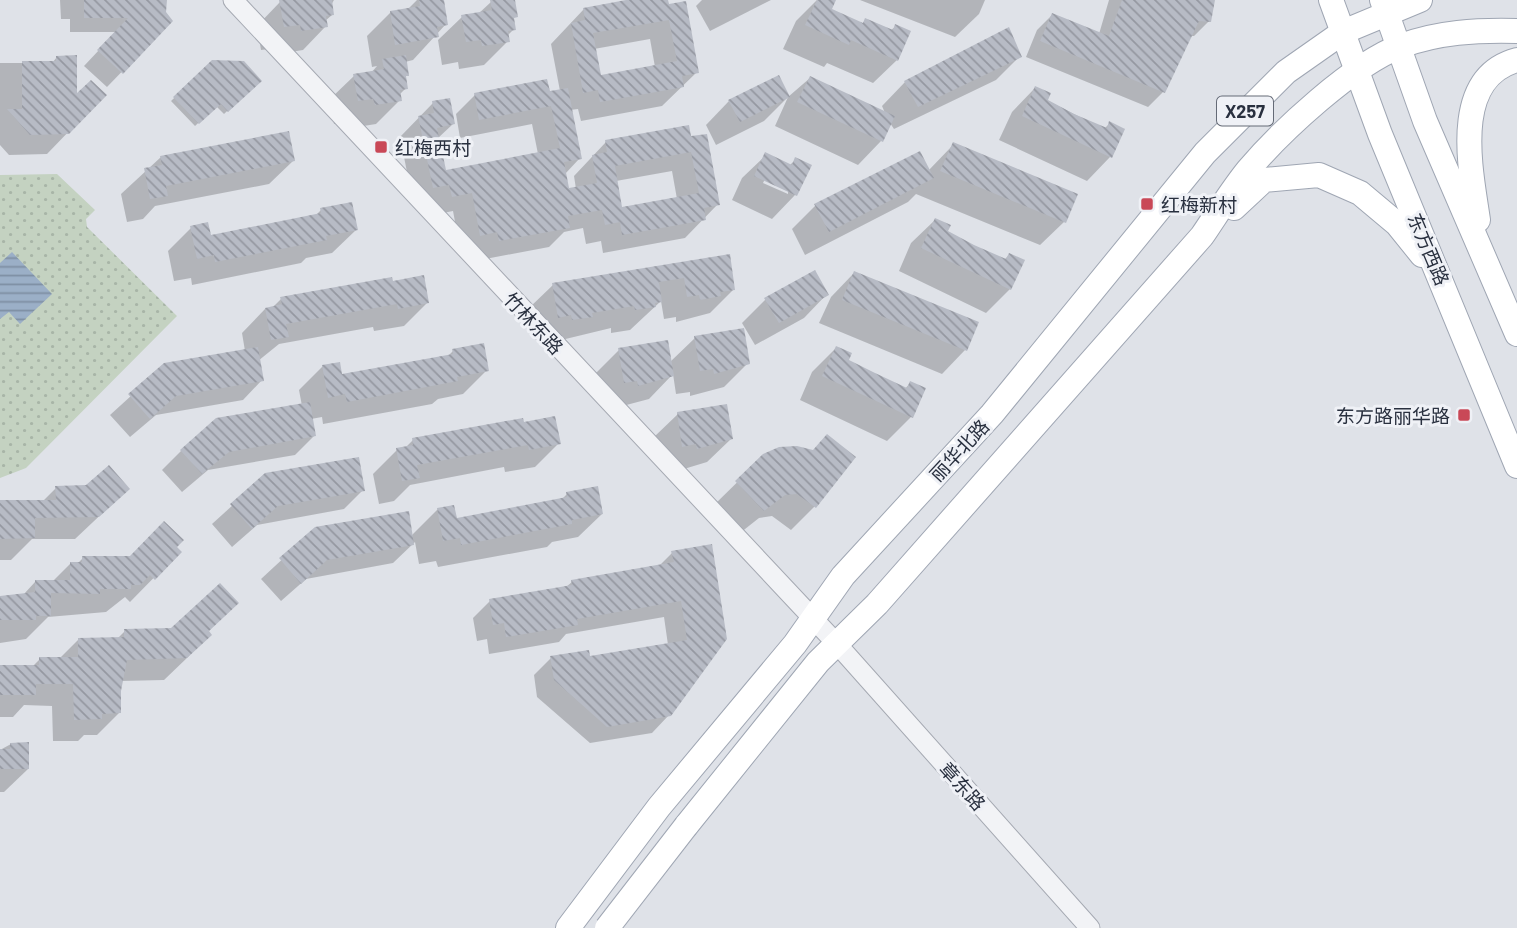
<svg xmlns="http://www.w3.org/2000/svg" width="1517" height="928" viewBox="0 0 1517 928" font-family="Barlow,'Noto Sans SC',sans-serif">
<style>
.park{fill:url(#park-dots)}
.water{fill:url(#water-rules)}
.shadow{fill:#0003;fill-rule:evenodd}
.building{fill:url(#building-back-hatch);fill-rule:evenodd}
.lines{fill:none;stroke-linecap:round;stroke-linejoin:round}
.minor-casing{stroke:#a5a9b2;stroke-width:21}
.major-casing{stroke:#9fa6b3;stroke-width:26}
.minor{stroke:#f2f3f6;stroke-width:19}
.major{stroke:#fff;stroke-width:24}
.major-bridge-casing{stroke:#9fa6b3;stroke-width:26;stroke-linecap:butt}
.major-bridge{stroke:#fff;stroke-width:24}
.poi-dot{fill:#c94857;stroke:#eff1f6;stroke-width:2.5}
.labels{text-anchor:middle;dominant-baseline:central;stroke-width:6;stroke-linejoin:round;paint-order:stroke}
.shield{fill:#eff1f6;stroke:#646a76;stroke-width:2}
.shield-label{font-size:18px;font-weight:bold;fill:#29303f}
.poi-label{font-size:19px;fill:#29303f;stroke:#eff1f6;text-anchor:start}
.street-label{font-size:19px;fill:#29303f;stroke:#eff1f6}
</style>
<defs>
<pattern id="park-dots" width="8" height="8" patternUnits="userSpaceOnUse" patternTransform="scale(1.75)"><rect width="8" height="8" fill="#c4d2c1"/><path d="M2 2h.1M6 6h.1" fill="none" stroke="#a8b5a7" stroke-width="1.8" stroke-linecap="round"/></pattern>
<pattern id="water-rules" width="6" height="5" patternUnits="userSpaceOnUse" patternTransform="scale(1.75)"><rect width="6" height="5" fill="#9bafc7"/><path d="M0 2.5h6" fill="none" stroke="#7e8fa3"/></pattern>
<pattern id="building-back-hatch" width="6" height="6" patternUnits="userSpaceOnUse" patternTransform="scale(1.75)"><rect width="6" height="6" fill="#b7bbc5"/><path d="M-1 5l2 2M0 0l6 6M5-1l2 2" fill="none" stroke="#9598a1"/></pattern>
</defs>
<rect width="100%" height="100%" fill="#dfe2e8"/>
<!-- park -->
<path class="park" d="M57,174L95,210L86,219L87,227L177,316L26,468L0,478V175Z"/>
<!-- water -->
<path class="water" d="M12,252L52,294L20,324L9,312L0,319V263Z"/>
<!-- shadow -->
<g class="shadow">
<path d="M60,0H165V12L171,21L107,87L84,66L116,32H70V19H61Z"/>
<path d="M292,0H334L331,5L332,15L325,21L326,26L303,50L278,54L276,48L261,50L257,26L280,2Z"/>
<path d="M417,0H442L446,24L413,60L405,62L406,88L399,95L400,100L376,124L351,128L350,121L334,124L330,99L354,76L371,73L377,66L372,67L367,36L391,12L407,10Z"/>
<path d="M513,0L514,29L507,36L508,41L484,65L459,69L458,62L442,65L438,40L462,17L478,14L491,2Z"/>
<path d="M636,0H667L697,72L662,106L581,121L578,109L570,110L580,158L565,174L568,190L576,189L574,176L606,142L687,127L718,204L685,238L603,253L601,241L586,244L583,228L564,232L549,247L480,260L461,254L453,211L433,215L414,207L400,137L433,103L453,124L437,139L444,173L538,154L532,124L460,138L456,114L475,95L560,91L551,44L584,9ZM650,39L655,67L599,77L594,49ZM672,171L677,199L621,209L616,181Z"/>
<path d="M702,0H771L710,31L696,6Z"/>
<path d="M817,0H824L830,10L862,24L866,20L890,31L896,26L897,60L873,83L827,63L824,67L783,49L796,21Z"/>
<path d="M860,0H985L979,14L955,37Z"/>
<path d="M1109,0H1213L1209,21L1194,36H1189L1163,92L1148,107L1026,57L1037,30L1052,15L1099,34Z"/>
<path d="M1009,30L1020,56L996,80L894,129L890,123L881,141L858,165L775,126L788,97L810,78L885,113L882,106L905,82Z"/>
<path d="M57,57L76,97L104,95L47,154L9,155L0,145V63H52Z"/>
<path d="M213,61L259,80L224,114L216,106L195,126L171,101Z"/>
<path d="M1035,88L1046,100L1104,129L1110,123L1123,129L1110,157L1087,181L999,140L1012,112Z"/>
<path d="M788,97L764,121L716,145L706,125L729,101Z"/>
<path d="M953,145L1064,222L1040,245L916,194L908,202L805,255L792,229L815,206L928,171Z"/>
<path d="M766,155L789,166L796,159L809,166L795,195L772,219L732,200L742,178ZM765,179L788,190V194L763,183Z"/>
<path d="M161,157L293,161L269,184L155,206L143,219L127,222L121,194Z"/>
<path d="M321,210L356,230L332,253L306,258L301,263L192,285L191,278L174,281L168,251L191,228L210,237L315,216Z"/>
<path d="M935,220L945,232L1004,260L1009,255L1010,289L986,313L899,271L911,243Z"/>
<path d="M728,256L734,289L710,313L676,322V317L664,319L661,301L630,330L611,333V328L549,343L548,338L535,340L529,308L553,285Z"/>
<path d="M854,273L965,350L942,374L819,323L831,297Z"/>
<path d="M391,283L428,302L404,326L374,331L373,327L279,344L258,361L262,380L243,400L156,415L130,437L110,415L165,365L245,351L242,333L265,309L272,308L281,299Z"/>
<path d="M827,294L804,318L755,345L742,323L766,299Z"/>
<path d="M695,338L748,363L724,387L690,396V392L676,394L673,374L649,399L615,408L595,374L619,350L670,362Z"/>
<path d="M836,348L847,360L905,389L910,383L924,389L911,417L887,441L800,400L812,372Z"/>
<path d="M453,351L487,370L463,394L438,399L432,404L323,424L322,417L311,419L314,436L295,455L208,470L182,492L162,470L181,451L302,406L299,390L323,366L341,376L447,357Z"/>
<path d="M678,414L731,439L707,462L674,472L673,467L659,469L654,437Z"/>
<path d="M522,424L559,443L535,467L505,472L504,467L410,485L394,501L379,504L373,474L397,450L404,449L413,440Z"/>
<path d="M764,456L815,506L791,530L772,516L759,518L740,533L713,506Z"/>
<path d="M266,475L363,490L344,509L257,525L232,547L212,524Z"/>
<path d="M56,488L128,489L75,539H32L11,560H0V502H42Z"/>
<path d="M567,494L602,514L578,537L552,542L547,547L438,567L436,561L419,564L415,542L393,563L306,579L281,601L261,579L315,529L411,536L437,510L455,520L561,500Z"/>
<path d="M711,546L669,715L652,733L590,743L537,697L534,675L551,658H589L668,645L664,617L566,634L559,642L489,654L487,639L477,641L473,618L490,601L566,587L572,582L659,566L672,553Z"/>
<path d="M175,547L179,552L130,602L125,597L106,612L48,617L26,639L0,643V598L24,594L35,582H52L71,563H78L83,558H130Z"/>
<path d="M125,631L207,632L188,657L164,680L121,681L119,713L97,735H84L78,741H53L52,706L24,705L13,717H0V667H32L40,659H59L78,640L117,639Z"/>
<path d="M11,744L28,769L4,792H0V750Z"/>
</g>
<!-- building -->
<g class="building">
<path d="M84,0H167L166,12L173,21L123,74L97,50L128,18H84Z"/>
<path d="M279,0H332L334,15L326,16L328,27L301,31L300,25L284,27Z"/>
<path d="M419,0H444L448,25L437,27L439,37L395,45L390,11L420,6Z"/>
<path d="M490,0H515L518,17L514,18L516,30L508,31L510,42L482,46L481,40L466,42L461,15L492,10Z"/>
<path d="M626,0H668L669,4L686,1L699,73L682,76L684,87L600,102L598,90L583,93L571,23L585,20L583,8ZM669,20L677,61L601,75L593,33Z"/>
<path d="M817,0H836L832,9L863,23L865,18L893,30L895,24L911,31L898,61L851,40L849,45L805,25Z"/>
<path d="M1122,0H1215L1211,22L1199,21L1165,93L1040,41L1052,13L1109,36Z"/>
<path d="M1009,27L1022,57L918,107L904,81Z"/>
<path d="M77,55V93L91,80L107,95L69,134L30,135L7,109H22V61H56V56Z"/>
<path d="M406,55L409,76H406L408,89L400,90L402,101L375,105L373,99L358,101L353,74L384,69L382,59Z"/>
<path d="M212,60L244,61L262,81L228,112L221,104L199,124L173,97Z"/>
<path d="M779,75L790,97L740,122L728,100Z"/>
<path d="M810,76L895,116L883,142L797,102Z"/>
<path d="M547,79L550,91L568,88L576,129L582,159L564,162L569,188L597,183L592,155L607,152L605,140L689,125L691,136L707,134L720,205L704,208L706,220L622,235L620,222L605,225L602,210L568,216L570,228L499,241L497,232L480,236L472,193L452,197L449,185L433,188L418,116L434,113L432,101L450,98L455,124L437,128L446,170L560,148L551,106L479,120L474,93ZM691,152L699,193L622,207L615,166Z"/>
<path d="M1035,86L1051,93L1048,100L1074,114L1107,128L1109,121L1125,129L1112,158L1022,116Z"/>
<path d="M289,131L295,161L166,186L168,196L150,199L144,168L162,165L160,156Z"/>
<path d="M953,142L1078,194L1066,223L940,171Z"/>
<path d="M920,151L934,178L829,232L814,204Z"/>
<path d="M765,152L792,165L795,157L812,165L797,196L754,176Z"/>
<path d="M352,202L358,230L326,236L327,240L215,262L214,255L197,259L190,226L208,222L211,235L321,213L320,208Z"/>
<path d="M935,218L951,225L948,231L974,245L1006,259L1009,253L1025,260L1011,290L921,248Z"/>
<path d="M730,254L735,290L720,292L721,296L700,300L699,295L687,297L684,278L659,282L662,302L655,303L656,307L635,310L634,306L592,313L593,317L572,320L571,315L558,318L552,283Z"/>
<path d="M815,270L829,295L779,323L764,298Z"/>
<path d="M854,271L979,322L967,351L842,300Z"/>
<path d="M424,275L429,303L398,309L397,304L286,324L289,337L271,340L265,308L282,304L280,297L392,277L393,281Z"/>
<path d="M744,328L750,364L714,374L713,369L700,371L694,336Z"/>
<path d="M668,340L674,376L638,386L637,381L624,383L618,348Z"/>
<path d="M484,343L489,371L457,377L458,381L347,402L345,394L328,398L322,365L340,362L342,374L453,354L452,349Z"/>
<path d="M836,346L852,353L849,360L875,373L907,388L910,381L926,388L913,418L822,376Z"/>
<path d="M258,347L264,381L176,396L150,419L128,394L164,363Z"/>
<path d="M310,402L316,436L229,452L202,474L180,450L216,418Z"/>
<path d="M727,404L733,439L697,449L696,444L682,447L677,412Z"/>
<path d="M555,416L561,444L529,450L528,445L417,465L420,478L402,481L396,448L413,445L412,438L523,418L524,422Z"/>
<path d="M827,434L856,457L816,508L797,494L785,495L764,511L735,481L763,454L779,447L797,446L813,450Z"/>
<path d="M359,457L365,491L278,506L252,529L230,504L265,473Z"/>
<path d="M109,465L130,489L99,517L35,518V538L0,539V500H56L55,486L86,485Z"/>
<path d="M598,486L603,514L572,520V524L461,545L460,538L443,541L437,508L454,505L457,518L567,497L566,492Z"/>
<path d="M409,511L414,545L327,560L301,584L279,558L315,527Z"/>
<path d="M164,521L184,540L177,547L182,552L155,580L150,575L140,585H131V589H100V594L51,593V616H36V620H0V596L35,592V580H70V562H82V556H130Z"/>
<path d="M712,544L727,639L671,716L607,727L554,680L550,656L589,650L590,656L687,640L681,601L577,619L578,625L506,637L504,623L493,625L489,599L572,585L571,580L674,562L671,551Z"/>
<path d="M220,583L239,603L209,631L212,635L187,658L127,660L121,691V713L102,714V719L74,720L73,684H36V695H0V665H39V657H78V638L124,637V629L171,628Z"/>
<path d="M29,742V769H0V749H10V743Z"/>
</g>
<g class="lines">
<!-- minor casing -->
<g class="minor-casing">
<path id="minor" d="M233,0L837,644L1090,928"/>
</g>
<!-- major casing -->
<g class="major-casing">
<g id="major">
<path d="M1331,0L1380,134L1517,466"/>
<path d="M1382,0L1425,121L1517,334"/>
<path d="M1234,208L1264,180L1319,175L1360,193L1397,224L1422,255"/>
<path d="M1478,220C1471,171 1450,78 1517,60"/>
<path d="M686,826L818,662L877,604L1202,236C1217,214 1231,191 1248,170C1281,131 1353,64 1401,46C1438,32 1477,30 1517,31"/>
<path d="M568,928L659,807L795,644L843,576L992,414L1205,153L1286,72L1343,32L1420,0"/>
</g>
</g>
<!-- minor -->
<use href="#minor" class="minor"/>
<!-- major -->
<use href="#major" class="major"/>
<!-- major-bridge casing -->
<g class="major-bridge-casing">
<path id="major-bridge" d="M607,928L686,826"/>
</g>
<!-- major-bridge -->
<use href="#major-bridge" class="major-bridge"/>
</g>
<!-- markers -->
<g class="poi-dot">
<rect x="374" y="140" width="14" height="14" rx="3.5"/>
<rect x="1140" y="197" width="14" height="14" rx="3.5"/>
<rect x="1457" y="408" width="14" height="14" rx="3.5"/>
</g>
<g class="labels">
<!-- shield labels -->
<rect class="shield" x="1217" y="96.5" width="56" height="29" rx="5"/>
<g class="shield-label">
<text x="1245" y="111">X257</text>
</g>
<!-- poi labels -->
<g class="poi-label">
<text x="395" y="147">红梅西村</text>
<text x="1161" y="204">红梅新村</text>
<text x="1450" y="415" text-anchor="end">东方路丽华路</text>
</g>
<!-- street labels -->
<g class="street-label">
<text transform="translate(1429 249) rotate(67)">东方西路</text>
<text transform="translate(534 323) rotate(47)">竹林东路</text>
<text transform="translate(959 450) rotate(-47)">丽华北路</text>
<text transform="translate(963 786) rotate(48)">章东路</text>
</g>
</g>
</svg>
